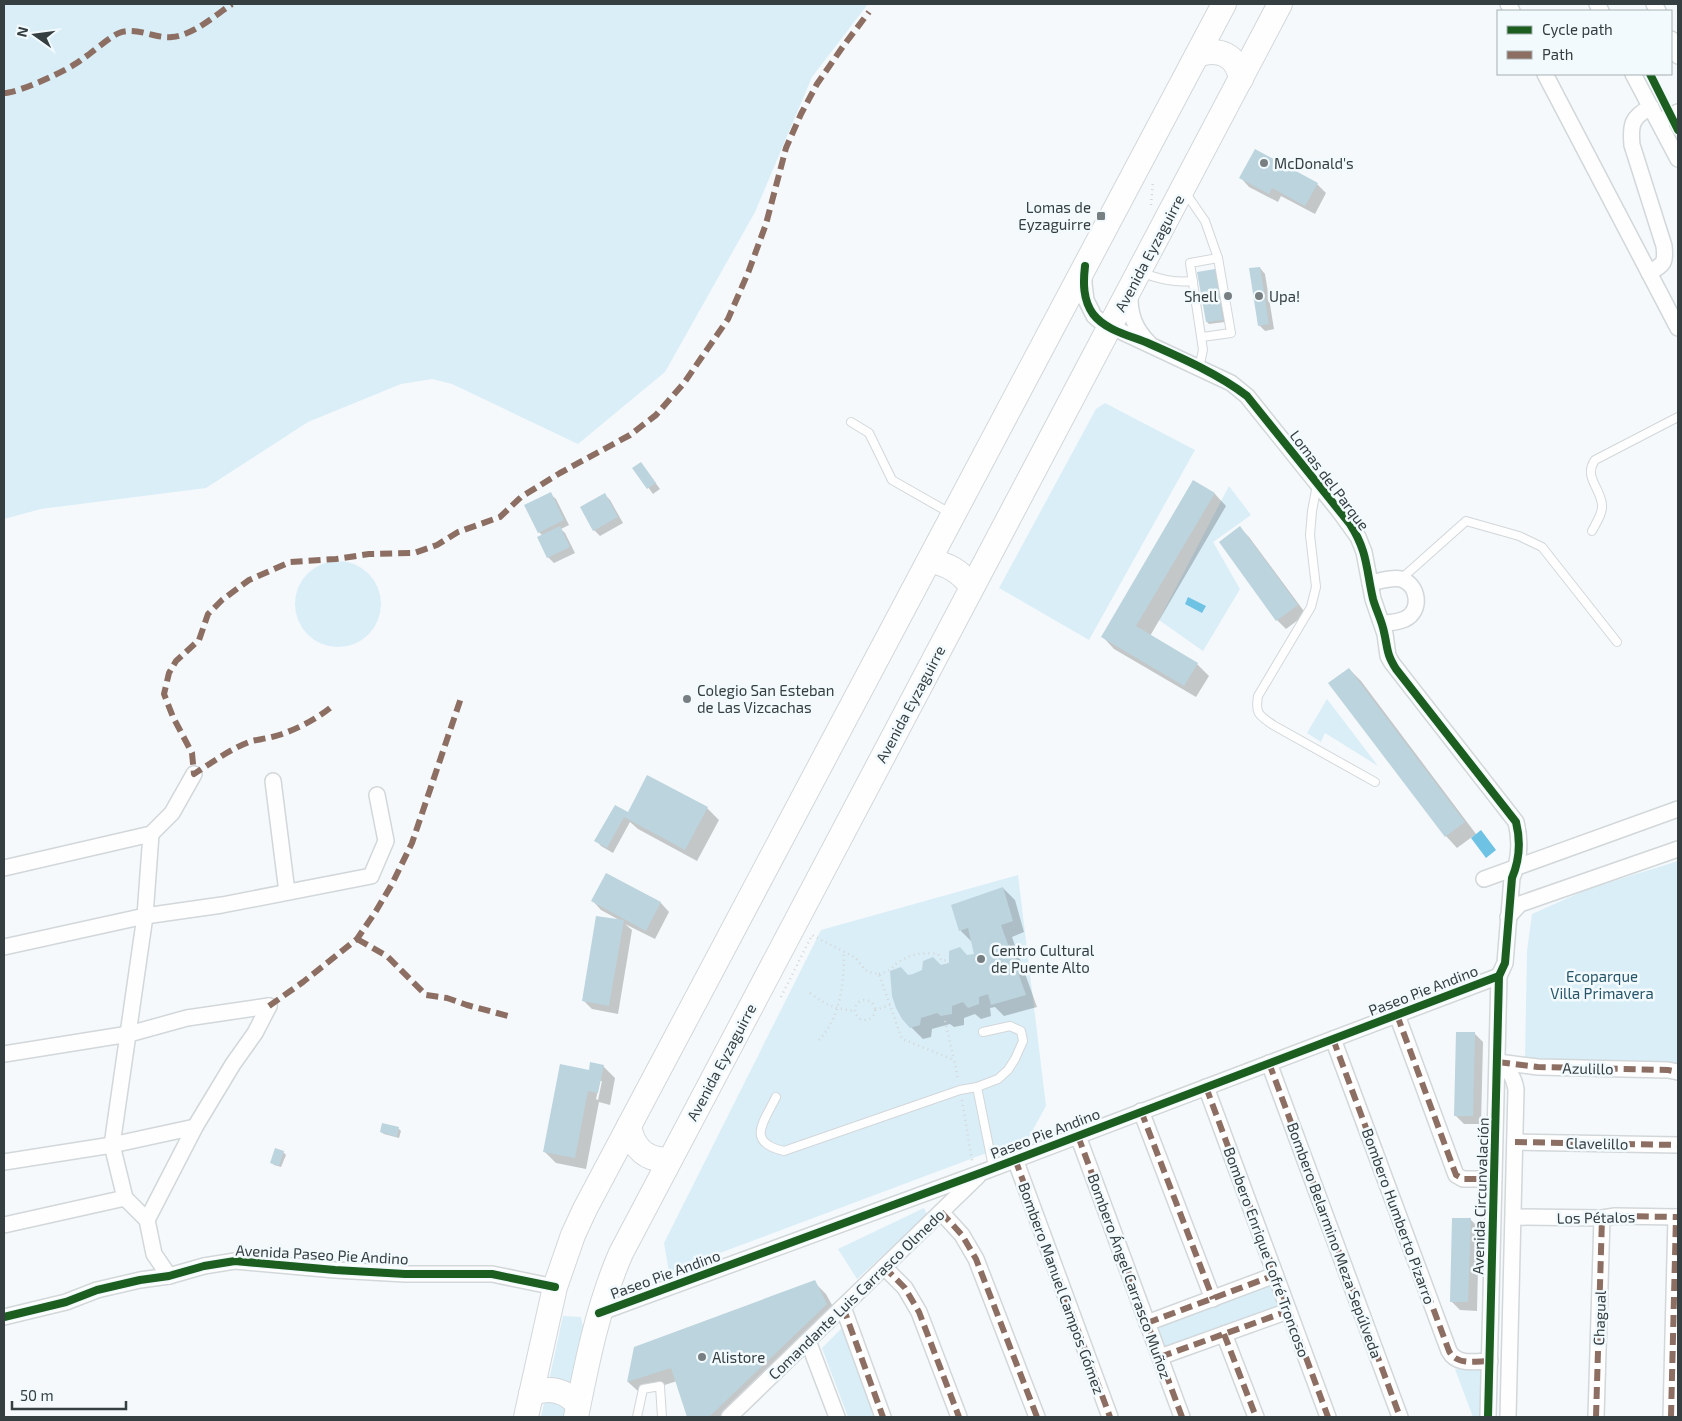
<svg xmlns="http://www.w3.org/2000/svg" width="1682" height="1421" viewBox="0 0 1682 1421" font-family="'Exo 2',sans-serif">
<style>
.green{fill:#daeef8}
.water{fill:#6ec2e3}
.shadow{fill:#0003;fill-rule:evenodd}
.building{fill:#bcd4de}
.lines{fill:none;stroke-linecap:round;stroke-linejoin:round}
.service-casing{stroke:#d2d7da;stroke-width:10}
.minor-casing{stroke:#d2d7da;stroke-width:18}
.primary-casing{stroke:#d2d7da;stroke-width:26}
.path{stroke:#d4d7d7;stroke-width:2.5;stroke-dasharray:1 4;stroke-linecap:butt}
.service{stroke:#fefefe;stroke-width:8}
.minor{stroke:#fefefe;stroke-width:15}
.primary{stroke:#fefefe;stroke-width:24}
.quiet{stroke:#8d6e63;stroke-width:6;stroke-dasharray:12 6;stroke-linecap:butt}
.cycleway-casing{stroke:#f2fafe;stroke-width:11}
.cycleway{stroke:#1b5e20;stroke-width:8}
.poi-dot{fill:#787f82;stroke:#f2fafe;stroke-width:2}
.labels{text-anchor:middle;dominant-baseline:central;stroke-width:5;stroke-linejoin:round;paint-order:stroke}
.poi-label{font-size:15px;fill:#353e41;stroke:#f2fafe;text-anchor:start}
.street-label{font-size:15px;fill:#353e41;stroke:#f2fafe}
.park-label{font-size:15px;fill:#27566a;stroke:#f2fafe}
</style>
<rect width="100%" height="100%" fill="#f5f9fb"/>
<!-- green -->
<g class="green">
<path d="M4,4H868L812,77L755,212L665,372L578,444L452,384L432,379L401,384L308,422L206,488L41,509L4,519Z"/>
<path d="M1105,403L1195,450L1089,640L999,588L1096,409Z"/>
<path d="M1229,486L1251,515L1213,542L1240,589L1203,651L1159,620Z"/>
<circle cx="338" cy="604" r="43"/>
<path d="M1327,699L1378,766L1325,733L1321,742L1307,733Z"/>
<path d="M1678,861V1067L1673,1064L1525,1058L1527,951L1532,914L1588,889Z"/>
<path d="M1018,875L1046,1106L1029,1137L669,1272L664,1243L821,930Z"/>
<path d="M924,1208L927,1215L857,1279L838,1249Z"/>
<path d="M1273,1281L1282,1308L1162,1352L1153,1326Z"/>
<path d="M563,1316L581,1317L585,1336L568,1417H541Z"/>
<path d="M842,1328L855,1352L879,1417H848L822,1348Z"/>
<path d="M1455,1369H1483L1484,1417H1473Z"/>
</g>
<!-- water -->
<g class="water">
<path d="M1188,597L1206,606L1202,613L1185,604Z"/>
<path d="M1481,830L1496,850L1486,858L1471,838Z"/>
</g>
<!-- shadow -->
<g class="shadow">
<path d="M1241,178L1317,184L1326,193L1315,214L1281,196L1278,202L1249,187Z"/>
<path d="M1260,268L1265,274L1274,329L1265,331L1259,325Z"/>
<path d="M1215,270L1217,273L1225,322L1209,324L1207,322Z"/>
<path d="M641,463L660,489L653,494L634,468Z"/>
<path d="M1194,482L1215,494L1226,506L1150,636L1197,664L1209,676L1196,697L1114,649L1103,637Z"/>
<path d="M550,494L556,499L569,525L561,529L565,533L575,553L554,563L548,557L543,536L539,532Z"/>
<path d="M604,494L610,500L623,523L600,536L594,530L581,507Z"/>
<path d="M1240,528L1249,537L1306,614L1286,629L1277,620L1221,543Z"/>
<path d="M1349,669L1361,681L1476,834L1457,848L1446,836Z"/>
<path d="M707,808L719,820L697,861L638,829L630,822L613,853L601,846L596,840L627,813Z"/>
<path d="M607,874L661,903L669,912L655,939L625,924L632,930L618,1014L592,1009L583,1000L621,921L601,910L593,901Z"/>
<path d="M1003,888L1015,900L1024,932L1012,937L1037,1007L1004,1016L995,1007L990,1008L991,1016L981,1019L975,1014L964,1018V1025L954,1027L950,1024L932,1029L931,1037L923,1039L911,1027L908,976L975,955L973,943L961,931L952,906Z"/>
<path d="M1474,1033L1483,1042L1481,1124H1464L1455,1115Z"/>
<path d="M603,1066L615,1078L610,1105L599,1102L586,1169L556,1163L544,1151L590,1071ZM600,1081H602L598,1100L596,1099Z"/>
<path d="M399,1129L401,1131L399,1138L384,1134L381,1132Z"/>
<path d="M283,1152L286,1155L281,1167L274,1165L271,1162Z"/>
<path d="M1470,1219L1479,1228L1477,1311L1460,1310L1451,1301Z"/>
<path d="M814,1282L826,1294L838,1316L733,1417H688L677,1381L640,1393L628,1382L635,1348Z"/>
</g>
<!-- building -->
<g class="building">
<path d="M1255,149L1318,183L1305,206L1272,188L1269,194L1239,178Z"/>
<path d="M1260,267L1269,324L1258,326L1249,268Z"/>
<path d="M1215,269L1223,320L1206,322L1197,272Z"/>
<path d="M641,462L656,483L647,489L632,468Z"/>
<path d="M1193,480L1215,493L1136,626L1198,663L1184,686L1101,637Z"/>
<path d="M551,492L564,520L538,533L524,505Z"/>
<path d="M605,493L618,517L593,531L580,507Z"/>
<path d="M560,526L570,547L547,558L537,537Z"/>
<path d="M1240,526L1298,605L1276,621L1219,542Z"/>
<path d="M1349,668L1465,822L1445,837L1328,683Z"/>
<path d="M647,775L708,807L685,850L624,817L607,848L594,841L615,805L628,812Z"/>
<path d="M606,873L661,902L646,931L591,901Z"/>
<path d="M1003,887L1013,921L1001,925L1026,995L991,1005L988,994L979,997V1004L968,1008L963,1002L952,1006V1014L941,1016L937,1013L921,1018L920,1025L910,1028L902,1019L896,1008L892,996L890,971L901,967L908,975L913,974L922,970L923,961L933,957L941,965L949,963V951L960,947L967,955L974,954L968,928L959,931L951,905Z"/>
<path d="M596,916L624,920L609,1006L582,1001Z"/>
<path d="M1456,1032H1475L1473,1116H1454Z"/>
<path d="M590,1062L604,1065L598,1093L588,1091L575,1158L543,1152L560,1064L589,1070Z"/>
<path d="M382,1123L399,1127L397,1137L380,1132Z"/>
<path d="M275,1148L284,1151L279,1166L270,1163Z"/>
<path d="M1452,1218H1471L1468,1302H1450Z"/>
<path d="M815,1280L827,1304L709,1417H687L671,1368L627,1382L634,1347Z"/>
</g>
<g class="lines">
<!-- service casing -->
<g class="service-casing">
<g id="service">
<path d="M1185,192L1205,221L1218,258L1231,333L1202,337"/>
<path d="M1140,272C1159,279 1174,283 1193,281"/>
<path d="M1199,368L1203,350L1190,263L1218,258"/>
<path d="M851,422L869,433L892,480L950,513"/>
<path d="M1317,485L1312,511L1310,535L1316,587L1311,607L1258,696C1255,714 1259,715 1273,725L1375,782"/>
<path d="M1592,531C1596,523 1603,513 1602,505C1601,488 1583,477 1595,460L1678,417"/>
<path d="M1401,579L1466,521L1519,536L1542,547L1617,642"/>
<path d="M977,1087L998,1079L1008,1070L1015,1059L1023,1041L1021,1031L1010,1026L983,1032"/>
<path d="M776,1097C764,1122 745,1142 784,1151L960,1090L977,1087L993,1167"/>
<path d="M637,1417L643,1389L660,1386L662,1417"/>
</g>
</g>
<!-- minor casing -->
<g class="minor-casing">
<g id="minor">
<path d="M1508,4L1512,11"/>
<path d="M1597,4L1601,11"/>
<path d="M1654,4L1658,11"/>
<path d="M1671,39L1678,56"/>
<path d="M1545,74L1678,328"/>
<path d="M1633,74L1678,159"/>
<path d="M1659,122L1678,112"/>
<path d="M1084,272V284L1086,300L1094,316L1101,322L1231,383L1247,396L1340,512L1358,537L1364,552L1373,599L1385,634L1388,656L1392,663L1516,822C1521,842 1520,859 1512,878L1505,963L1499,976L1488,1417"/>
<path d="M1649,273C1664,264 1666,263 1664,246L1632,145C1630,124 1632,117 1651,107"/>
<path d="M1130,292C1129,313 1134,328 1149,343"/>
<path d="M1370,583C1380,581 1392,577 1401,579C1419,585 1422,611 1405,619C1398,622 1389,623 1382,623"/>
<path d="M273,781L287,892"/>
<path d="M151,834L145,916L112,1145L125,1198L147,1220L154,1254L169,1276"/>
<path d="M4,868L151,834L172,813L194,774"/>
<path d="M1484,879L1678,809"/>
<path d="M1508,917L1520,904L1678,849"/>
<path d="M4,947L145,916L222,905L371,876L386,841L377,795"/>
<path d="M1397,1015L1456,1175L1463,1179H1494"/>
<path d="M1333,1039L1449,1351C1457,1366 1475,1361 1490,1361"/>
<path d="M4,1054L129,1034L187,1018L269,1006"/>
<path d="M1498,1062C1509,1069 1514,1077 1516,1089L1508,1417"/>
<path d="M1498,1062L1538,1067L1668,1070L1678,1072"/>
<path d="M1269,1063L1400,1417"/>
<path d="M1206,1087L1328,1417"/>
<path d="M1141,1111L1213,1299"/>
<path d="M1078,1136L1182,1417"/>
<path d="M1515,1142L1678,1145"/>
<path d="M1015,1159L1110,1417"/>
<path d="M4,1162L112,1145L195,1127"/>
<path d="M941,1212L962,1235L976,1259L1037,1417"/>
<path d="M1514,1217L1602,1218L1615,1216L1678,1217"/>
<path d="M147,1220L195,1127L233,1064L255,1033L269,1006"/>
<path d="M4,1225L125,1198"/>
<path d="M884,1267L905,1288L919,1312L959,1417"/>
<path d="M843,1307L883,1417"/>
<path d="M599,1313L983,1172L1499,976"/>
<path d="M4,1317L66,1302L97,1290L140,1280L169,1276L204,1266L235,1261L335,1270L405,1274H492L555,1287"/>
<path d="M1147,1323L1275,1275"/>
<path d="M1224,1334L1256,1417"/>
<path d="M808,1341L837,1417"/>
<path d="M1160,1357L1288,1311"/>
<path d="M729,1417L978,1176"/>
<path d="M1596,1417L1602,1218"/>
<path d="M1671,1417L1676,1217"/>
</g>
</g>
<!-- primary casing -->
<g class="primary-casing">
<g id="primary">
<path d="M1197,55C1219,47 1237,55 1241,79"/>
<path d="M929,561C948,564 960,571 972,587"/>
<path d="M629,1126C633,1148 647,1162 670,1159"/>
<path d="M531,1394C549,1386 566,1390 578,1405"/>
<path d="M526,1417L555,1287L573,1235L585,1209L1224,4"/>
<path d="M576,1417C587,1362 598,1306 621,1253L1280,4"/>
</g>
</g>
<!-- path -->
<g class="path">
<path d="M1151,205L1153,181"/>
<path d="M879,974C887,972 891,970 896,964C908,954 923,952 938,954L942,961L947,960"/>
<path d="M810,993C826,1005 835,1009 855,1011"/>
<path d="M781,997L812,935L856,958L865,970L872,973L879,974L902,1039L954,1060L958,1079"/>
<circle cx="865" cy="1010" r="10"/>
<path d="M875,1010L890,1005"/>
<path d="M945,1021L954,1060"/>
<path d="M819,1040C841,1016 844,983 844,952"/>
<path d="M962,1100L972,1161"/>
</g>
<!-- service -->
<use href="#service" class="service"/>
<!-- minor -->
<use href="#minor" class="minor"/>
<!-- primary -->
<use href="#primary" class="primary"/>
<!-- quiet -->
<g class="quiet">
<path d="M4,93C18,93 69,70 81,60C90,54 111,36 119,33C136,26 155,39 172,37C194,35 214,16 232,4"/>
<path d="M330,708C315,720 297,729 279,735C270,738 261,739 252,741C231,748 213,762 194,774L192,753L173,717L164,694L169,673L176,661L199,640L208,614L222,600L249,580L290,562L336,559L369,554L414,553L437,545L458,532L500,517L521,497L560,473L630,435L656,415L684,383L728,319L748,273L766,224L786,148L801,114L817,84L844,45L869,12"/>
<path d="M357,939L387,956L426,995L447,998L467,1005L508,1016"/>
<path d="M269,1006L303,982L357,939L376,911L392,884L412,843L462,695"/>
<path d="M1397,1015L1456,1175L1463,1179H1494"/>
<path d="M1333,1039L1449,1351C1457,1366 1475,1361 1490,1361"/>
<path d="M1498,1062L1538,1067L1668,1070L1678,1072"/>
<path d="M1269,1063L1400,1417"/>
<path d="M1206,1087L1328,1417"/>
<path d="M1141,1111L1213,1299"/>
<path d="M1078,1136L1182,1417"/>
<path d="M1515,1142L1678,1145"/>
<path d="M1015,1159L1110,1417"/>
<path d="M941,1212L962,1235L976,1259L1037,1417"/>
<path d="M884,1267L905,1288L919,1312L959,1417"/>
<path d="M843,1307L883,1417"/>
<path d="M1147,1323L1275,1275"/>
<path d="M1224,1334L1256,1417"/>
<path d="M1160,1357L1288,1311"/>
<path d="M1596,1417L1602,1218L1615,1216L1678,1217"/>
<path d="M1671,1417L1676,1217"/>
</g>
<!-- cycleway casing -->
<g class="cycleway-casing">
<g id="cycleway">
<path d="M1650,74L1678,130"/>
<path d="M1085,266C1083,283 1083,300 1093,314C1106,331 1132,336 1150,344C1182,358 1220,375 1247,396L1350,524C1368,552 1366,569 1373,599C1376,610 1382,621 1384,632C1388,649 1386,653 1396,669L1516,822C1521,842 1520,859 1512,878L1505,963L1499,976L1488,1417"/>
<path d="M599,1313L983,1172L1499,976"/>
<path d="M4,1317L66,1302L97,1290L140,1280L169,1276L204,1266L235,1261L335,1270L405,1274H492L555,1287"/>
</g>
</g>
<!-- cycleway -->
<use href="#cycleway" class="cycleway"/>
</g>
<!-- markers -->
<g class="poi-dot">
<circle cx="1264" cy="163" r="5"/>
<rect x="1096" y="211" width="10" height="10" rx="2.5"/>
<circle cx="1228" cy="296" r="5"/>
<circle cx="1259" cy="296" r="5"/>
<circle cx="687" cy="699" r="5"/>
<circle cx="981" cy="959" r="5"/>
<circle cx="702" cy="1357" r="5"/>
</g>
<g class="labels">
<!-- poi labels -->
<g class="poi-label">
<text x="1274" y="163">McDonald's</text>
<text x="1091" y="207" text-anchor="end">Lomas de<tspan x="1091" dy="17">Eyzaguirre</tspan></text>
<text x="1218" y="296" text-anchor="end">Shell</text>
<text x="1269" y="296">Upa!</text>
<text x="697" y="690">Colegio San Esteban<tspan x="697" dy="17">de Las Vizcachas</tspan></text>
<text x="991" y="950">Centro Cultural<tspan x="991" dy="17">de Puente Alto</tspan></text>
<text x="712" y="1357">Alistore</text>
</g>
<!-- street labels -->
<g class="street-label">
<text transform="translate(1149 253) rotate(-62)">Avenida Eyzaguirre</text>
<text transform="translate(1330 480) rotate(53)">Lomas del Parque</text>
<text transform="translate(910 704) rotate(-62)">Avenida Eyzaguirre</text>
<text transform="translate(1423 990) rotate(-21)">Paseo Pie Andino</text>
<text transform="translate(721 1062) rotate(-62)">Avenida Eyzaguirre</text>
<text transform="translate(1588 1068) rotate(1)">Azulillo</text>
<text transform="translate(1045 1133) rotate(-21)">Paseo Pie Andino</text>
<text transform="translate(1597 1143) rotate(1)">Clavelillo</text>
<text transform="translate(1480 1196) rotate(-88)">Avenida Circunvalación</text>
<text transform="translate(1399 1216) rotate(70)">Bombero Humberto Pizarro</text>
<text transform="translate(1596 1217) rotate(-1)">Los Pétalos</text>
<text transform="translate(1335 1240) rotate(70)">Bombero Belarmino Meza Sepúlveda</text>
<text transform="translate(1267 1252) rotate(70)">Bombero Enrique Cofré Troncoso</text>
<text transform="translate(322 1254) rotate(3)">Avenida Paseo Pie Andino</text>
<text transform="translate(665 1274) rotate(-20)">Paseo Pie Andino</text>
<text transform="translate(1130 1276) rotate(70)">Bombero Ángel Carrasco Muñoz</text>
<text transform="translate(1062 1288) rotate(70)">Bombero Manuel Campos Gómez</text>
<text transform="translate(856 1294) rotate(-44)">Comandante Luis Carrasco Olmedo</text>
<text transform="translate(1599 1318) rotate(-88)">Chagual</text>
</g>
<!-- park labels -->
<g class="park-label">
<text x="1602" y="976">Ecoparque<tspan x="1602" dy="17">Villa Primavera</tspan></text>
</g>
</g>
<!-- border -->
<rect width="1682" height="1421" fill="none" stroke="#353e41" stroke-width="10"/>
<!-- legend -->
<rect x="1497" y="10" width="175" height="65" fill="#f2fafe" stroke="#a6afb2"/>
<rect x="1507" y="26" width="25" height="8" fill="#1b5e20" stroke="#a6afb2"/>
<text x="1542" y="35" font-size="15" fill="#353e41">Cycle path</text>
<rect x="1507" y="51" width="25" height="8" fill="#8d6e63" stroke="#a6afb2"/>
<text x="1542" y="60" font-size="15" fill="#353e41">Path</text>
<!-- north arrow -->
<g transform="translate(35 35) rotate(284)" stroke="#f2fafe" stroke-width="4" paint-order="stroke">
<path d="M0-4L9 19L0 12L-9 19Z" fill="#353e41"/>
<text y="-8" font-size="14" font-weight="bold" text-anchor="middle" fill="#353e41">N</text>
</g>
<!-- scale -->
<path d="M12 1401v8h114v-8" fill="none" stroke="#353e41" stroke-width="2.5"/>
<text x="20" y="1401" font-size="15" fill="#353e41" stroke="#f2fafe" stroke-width="4" paint-order="stroke">50 m</text>
</svg>
